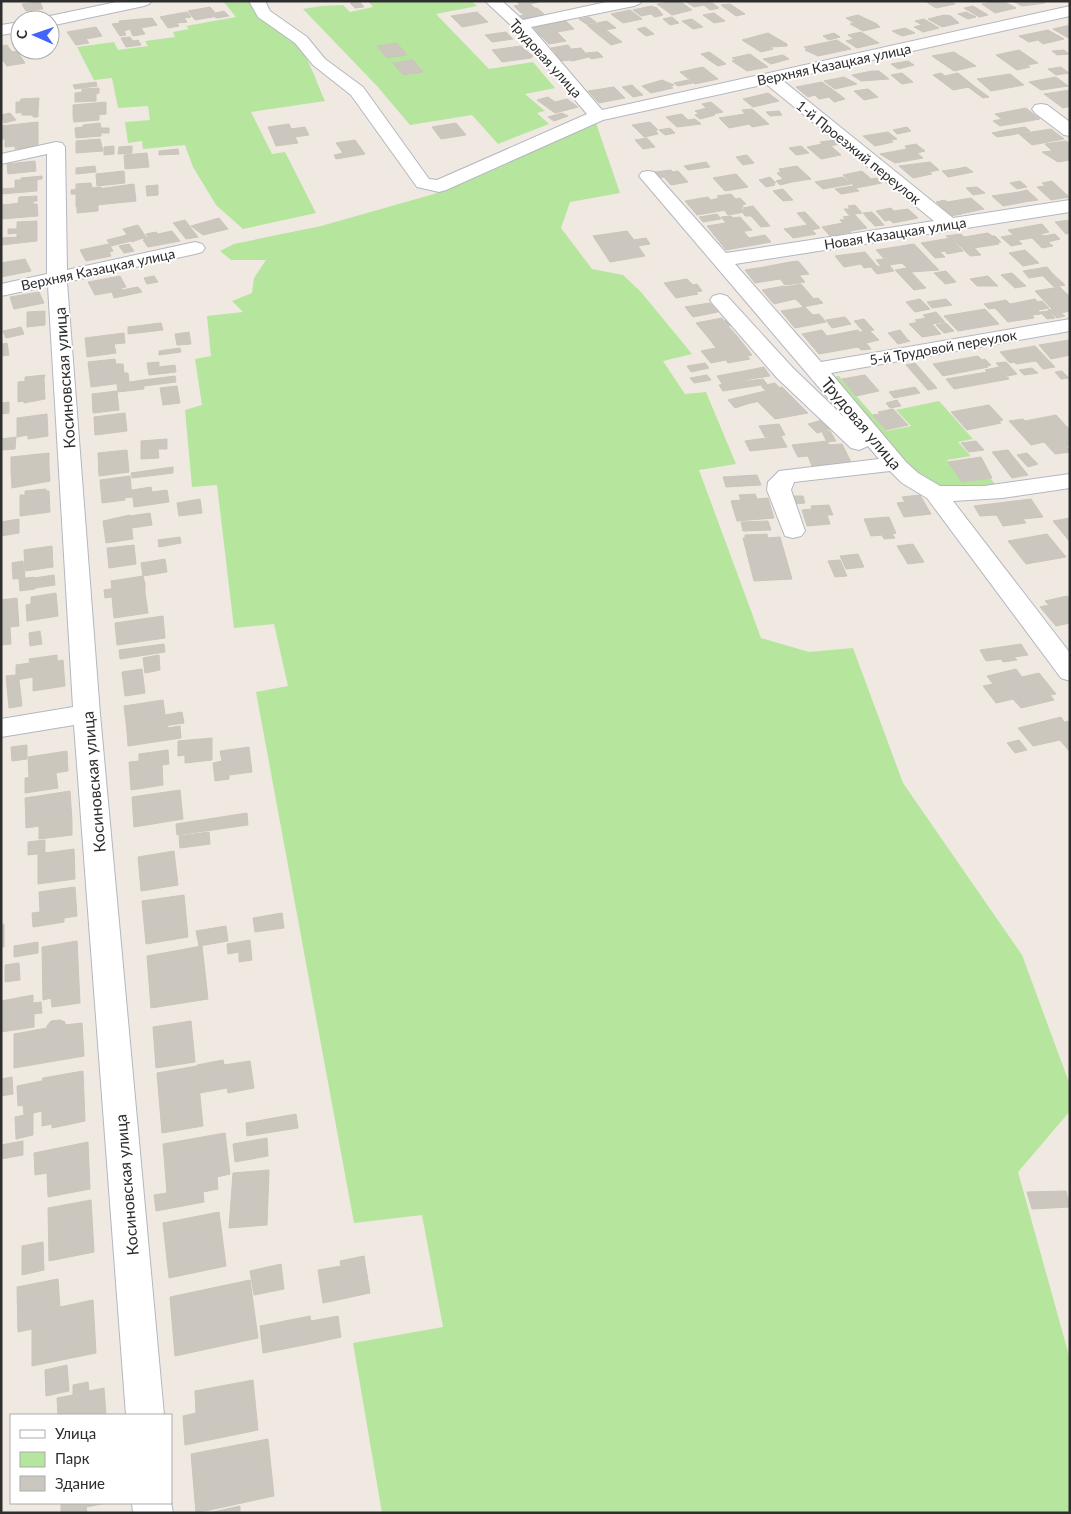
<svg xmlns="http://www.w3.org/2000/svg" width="1071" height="1514" viewBox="0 0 1071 1514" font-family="Lato,sans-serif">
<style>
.green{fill:#b6e59e}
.building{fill:#cbc7bf;stroke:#cbc5ba}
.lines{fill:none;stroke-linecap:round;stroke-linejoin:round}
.minor-casing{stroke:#b4b7c1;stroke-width:2}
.minor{fill:#fff;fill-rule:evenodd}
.labels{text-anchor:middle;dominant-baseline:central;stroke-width:4;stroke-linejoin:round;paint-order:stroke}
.far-street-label{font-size:14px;fill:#2e2e2e;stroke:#fff}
.street-label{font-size:16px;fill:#2e2e2e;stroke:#fff}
</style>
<rect width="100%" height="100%" fill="#efe9e1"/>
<!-- green -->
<g class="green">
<path d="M223,1H252C260,26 276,26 293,41C309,55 316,82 325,101L251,112L272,154L285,152L316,213L243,229L216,205L193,167L185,145L143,149L142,141L128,143L125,122L150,120L148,106L118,108L112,78L94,80L77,47L114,42L118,50L148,46L145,41L175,37L173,32L189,29L186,26L236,17Z"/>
<path d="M368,1H471L477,6L436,14L489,69L533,62L555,88L525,94L545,111L537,113L549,124L498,144L472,115L410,125L377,86L303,9L321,6L343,5L350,12L373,7Z"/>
<path d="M596,123L620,193L570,202L561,228L592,269L623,275L641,292L692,354L663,361L685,394L706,392L736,464L699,470L761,638L809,652L853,648L903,783L1022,955L1070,1085V1111L1018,1172L1070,1359V1513H382L353,1343L443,1327L422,1215L354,1223L256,692L288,686L274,624L234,628L217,485L192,487L185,410L202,405L195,359L211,356L207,316L243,312L232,301L252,293L254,278L266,260H231L220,251L234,244L321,226L434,194Z"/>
<path d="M839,376L887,431L911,426L896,410L939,401L973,439L958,442L971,456L947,460L962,482L990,478L995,484L964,489L942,487L913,474L832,377Z"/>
</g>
<!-- building -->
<g class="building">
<path d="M359,1L364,7L355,8L350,3Z"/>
<path d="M516,1H538L539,2L530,4L535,8L519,11L514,6L520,5Z"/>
<path d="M674,1H680L692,10L672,15L657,4Z"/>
<path d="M685,1H710L719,8L710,10L704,5L694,7Z"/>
<path d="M925,1H950L955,4L936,8Z"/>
<path d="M994,1H1003L1016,8L995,13L982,4Z"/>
<path d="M1013,1H1042L1045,3L1022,6Z"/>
<path d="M40,2L43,9L26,11L22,4Z"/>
<path d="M730,4L745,14L736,16L721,5Z"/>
<path d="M651,6L657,8L663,15L655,17L651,14L641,16L633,10Z"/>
<path d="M973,6L988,15L979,17L964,8Z"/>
<path d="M210,7L218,16L195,20L188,11Z"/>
<path d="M537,8L545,15L523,19L520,16L524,15L519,11Z"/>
<path d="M630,10L642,19L623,23L611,14Z"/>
<path d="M224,11L229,16L217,18L215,17L218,16L216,13Z"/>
<path d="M187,12L191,17L184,18L187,22L177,23L170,15Z"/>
<path d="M477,12L488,22L462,27L451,16Z"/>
<path d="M966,12L976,17L968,19L958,14Z"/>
<path d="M714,13L725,21L714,23L703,15Z"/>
<path d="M170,15L174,20L164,22L160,17Z"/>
<path d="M858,15L877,24L880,27L863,31L850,24L854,23L846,18Z"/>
<path d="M944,15L951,16L959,23L942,27L928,19Z"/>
<path d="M589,17L596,22L586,24L579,19Z"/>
<path d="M672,17L679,23L670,25L663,19Z"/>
<path d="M152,18L157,25L141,28L145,34L133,36L130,29L124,31L126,35L120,36L112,24L120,23L119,21Z"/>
<path d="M692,19L703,27L693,29L682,21Z"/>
<path d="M924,19L939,28L923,32L914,27L922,25L915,21Z"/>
<path d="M174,20L179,26L168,28L164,22Z"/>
<path d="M566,21L574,29L540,35L533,27Z"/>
<path d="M607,21L616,28L595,32L587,25Z"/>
<path d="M1070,25V39L1053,29Z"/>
<path d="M96,27L102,36L86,39L89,43L76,45L67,32Z"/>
<path d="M645,27L654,34L646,36L637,29Z"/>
<path d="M905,28L915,33L902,36L892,31Z"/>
<path d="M606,30L622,42L611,45L595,32Z"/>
<path d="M1048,30L1064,39L1043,44L1038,40L1029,42L1019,36Z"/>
<path d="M506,32L513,39L492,42L485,35Z"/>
<path d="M557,32L566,41L549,44L540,35Z"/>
<path d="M861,32L879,43L857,48L846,41L854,39L848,35Z"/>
<path d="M768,33L787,44V46L770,47L773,49L761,52L742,40Z"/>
<path d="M834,33L840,37L829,40L823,36Z"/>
<path d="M130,37L133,41L138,40L141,45L126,47L121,38Z"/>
<path d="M837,40L851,49L818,56L805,50L807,49L804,47Z"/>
<path d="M397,43L407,55L387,58L377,46Z"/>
<path d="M7,45L12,52L1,54V46Z"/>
<path d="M568,45L571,49L554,51L551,48Z"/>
<path d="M521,46L533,56L531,58L502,62L492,50Z"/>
<path d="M581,48L589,57L572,61L570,60L561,61L554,51Z"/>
<path d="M1019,50L1038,63L1027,65L1030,67L1017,70L996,55Z"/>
<path d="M1064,50L1069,54L1057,55L1052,51Z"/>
<path d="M17,51L25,63L7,66L1,58V54Z"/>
<path d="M598,52L603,57L591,59L586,53Z"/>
<path d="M709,52L718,58L709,60L701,54Z"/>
<path d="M954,52L976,66L954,71L932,56Z"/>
<path d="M750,54L768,67L747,71L732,61L736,60L732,58Z"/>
<path d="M783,55L789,59L771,64L763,59Z"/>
<path d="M718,58L726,64L718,66L709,60Z"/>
<path d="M413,60L423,72L403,75L393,63Z"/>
<path d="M908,61L914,65L898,69L891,64Z"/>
<path d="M703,67L718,79L695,84L680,72Z"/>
<path d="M1061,67L1069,73L1056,75L1048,69Z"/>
<path d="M872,71H879L889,79L861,81L852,75Z"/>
<path d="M902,73L913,82L902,84L891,75Z"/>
<path d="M941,73L945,76L958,73L974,86L953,90L933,75Z"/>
<path d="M1010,74L1024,85L991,91L977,79Z"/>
<path d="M844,77L857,84L835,89L824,81Z"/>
<path d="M1056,77L1068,86L1041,90L1029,82Z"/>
<path d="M662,80L674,85L670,86L673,88L651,93L642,86Z"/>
<path d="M688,80L693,83L678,86L674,83Z"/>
<path d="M96,82L97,86L75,89L73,85Z"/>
<path d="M822,82L840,95L819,99L815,95L808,97L796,87Z"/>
<path d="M632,85L643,95L633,97L622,87Z"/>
<path d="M974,86L989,97L983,98L968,87Z"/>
<path d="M614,87L625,98L599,103L588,91Z"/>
<path d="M99,88V93L96,94V101L75,102V93L82,92V89Z"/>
<path d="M868,89L878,97L864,100L854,91Z"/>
<path d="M1070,90V106L1063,108L1044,94Z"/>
<path d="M768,93L779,101L753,107L743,99Z"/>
<path d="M840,95L845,99L834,102L829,97Z"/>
<path d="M548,97L555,102L544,105L537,100Z"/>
<path d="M39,98L38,111L16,113V102H20L21,99Z"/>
<path d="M567,99L578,107L555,113L544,105Z"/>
<path d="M106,102V114L73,117V105Z"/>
<path d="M711,102L723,112L713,114L702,104Z"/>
<path d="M707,108L715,115L700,119L695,115L699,114L695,111Z"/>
<path d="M1026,108L1040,119L1000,126L993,121L1002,119L995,114Z"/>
<path d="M752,109L769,124L752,127L749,124L729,128L719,118L745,114L742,110Z"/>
<path d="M38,111V117H33V115H22V113Z"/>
<path d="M779,111L782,115L770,116L766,112Z"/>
<path d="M10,113L16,120L4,123L1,115Z"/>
<path d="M562,113L568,116L554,121L548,117Z"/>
<path d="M682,114L688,120L695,119L701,124L677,127L666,117Z"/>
<path d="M99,115V120L74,122L73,118Z"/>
<path d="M38,122V146L15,149V146L5,147V139H1V126Z"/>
<path d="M650,122L658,130H655L658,134L644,137L632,125Z"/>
<path d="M100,123L101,128H109V133H101V136L76,138L75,128L83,127V125Z"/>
<path d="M456,123L466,135L441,139L432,127Z"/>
<path d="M289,124L291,129L305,127L309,135L295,137L298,143L276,146L268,127Z"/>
<path d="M907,127L911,131L897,134L893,130Z"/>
<path d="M1025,127L1030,131L1011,135L1006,130Z"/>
<path d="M670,128L675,133L665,135L659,130Z"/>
<path d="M1051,129L1064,139L1032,145L1019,134Z"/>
<path d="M1006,130L1011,135L997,137L992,133Z"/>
<path d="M888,132L897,139L891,140L893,142L875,146L863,136Z"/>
<path d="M647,138L655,147L643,149L635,140Z"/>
<path d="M100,139L103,151L76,153V141Z"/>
<path d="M355,140L365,154L336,159L334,155L343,153L336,143Z"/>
<path d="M835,140L840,144L825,147L820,142Z"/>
<path d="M1066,141L1070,144V160L1058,162L1042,152L1052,151L1045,144Z"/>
<path d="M822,144L825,147L831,146L841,155L821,159L807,147Z"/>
<path d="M916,144L925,151L917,153L923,158L895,163L880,154L907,149L905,146Z"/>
<path d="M114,146V154L104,155V147Z"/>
<path d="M132,146V153L118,154L119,147Z"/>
<path d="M801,146L809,153L796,155L789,148Z"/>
<path d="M178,149L179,154L159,155V151Z"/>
<path d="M147,153L149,167L125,169L124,155Z"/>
<path d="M747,155L754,163L743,165L736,157Z"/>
<path d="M35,161L36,171L8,174L7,164Z"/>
<path d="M706,162L710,167L688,170L684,166Z"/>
<path d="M930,162L939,170L929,172L932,174L913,178L899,166Z"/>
<path d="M95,166L96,172L76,174V168Z"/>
<path d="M797,166L811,179L792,182L788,178L783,179L777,173L781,172L779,169Z"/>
<path d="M966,167L973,172L963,174L956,169Z"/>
<path d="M956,169L963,174L948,177L942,171Z"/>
<path d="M671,170L673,172L678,171L688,182L671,185L664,177L659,178L655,172Z"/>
<path d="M124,171L125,183L97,186L96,174Z"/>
<path d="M862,171L871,179L877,178L882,183L856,188L843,175Z"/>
<path d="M736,174L748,187L725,191L713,178Z"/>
<path d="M42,176V179L21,181V178Z"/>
<path d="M770,177L776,183H773L775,185L766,187L759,180Z"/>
<path d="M843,177L851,184L823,189L815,182Z"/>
<path d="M788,178L792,182L780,185L776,181Z"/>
<path d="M15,180H37V191L1,194V189L15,188Z"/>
<path d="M1020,181L1027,187L1017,189L1010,183Z"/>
<path d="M1052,181L1069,197L1051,200L1037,187L1045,186L1042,183Z"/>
<path d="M91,183L92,187L76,189V184Z"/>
<path d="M134,184L136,201L76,207V192Z"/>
<path d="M158,185V195L147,196L146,186Z"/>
<path d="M853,186L859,191L841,194L835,189Z"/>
<path d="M101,187L102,189L76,192V194H71V190Z"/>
<path d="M977,187L985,193L973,195L966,188Z"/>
<path d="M783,189L793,200L783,201L773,191Z"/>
<path d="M1027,190L1038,200L1030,201L1019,192Z"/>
<path d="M1019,192L1030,201L1003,206L992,196Z"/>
<path d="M731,194L736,199L740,198L746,204L742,205L743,207L720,211L711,200L719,198L717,196Z"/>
<path d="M37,196V201L18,203L19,197Z"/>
<path d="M708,197L720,211L697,215L685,201Z"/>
<path d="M971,198L984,209L960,214L947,202Z"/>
<path d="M945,200L947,202L961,214L951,216L936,202Z"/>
<path d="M33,202V204H37L38,216L1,219V205Z"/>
<path d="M98,205V211L77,213V207Z"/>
<path d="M855,205L862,213L849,215L844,209H850L848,206Z"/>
<path d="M753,206L770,226L761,227L751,216H745L743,213L746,212L743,208Z"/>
<path d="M741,208L745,212L728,215L725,211Z"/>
<path d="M891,208L894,211L908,209L918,218L893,223L890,220L885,221L876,211Z"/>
<path d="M805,212L820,228L812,230L797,213Z"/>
<path d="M872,212L878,218L869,220L863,213Z"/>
<path d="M717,214L721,219L703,222L699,217Z"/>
<path d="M855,215L867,228L850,231L840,220L846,219L843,217Z"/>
<path d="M731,216L733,218L740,217L752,230L734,233L721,217Z"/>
<path d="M219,218L228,229L203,235L191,226Z"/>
<path d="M878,218L884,225L875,226L869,220Z"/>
<path d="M185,220L191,228L179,230L173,223Z"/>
<path d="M1070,220V233L1066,234L1055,222Z"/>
<path d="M37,221V236L17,238V233L8,234V229H17V222Z"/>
<path d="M725,223L734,233L744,232L749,238L765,235L771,242L726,250L707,226Z"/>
<path d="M843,223L851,232L841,234L832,225Z"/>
<path d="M1042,224L1049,232L1041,234L1043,236L1055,234L1060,239L1048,242L1053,246L1042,248L1032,238L1019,240L1008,230Z"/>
<path d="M138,225L146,237L132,242L123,229Z"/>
<path d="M807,225L816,234L793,238L784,229Z"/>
<path d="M832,225L841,234L830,236L822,227Z"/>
<path d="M191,228L198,237L186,239L179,230Z"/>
<path d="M172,231L180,241L148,247L143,240H145L143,238L148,237L146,234L156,232L158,234Z"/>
<path d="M627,231L634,240L646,238L650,244L638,246L645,256L610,262L593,236Z"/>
<path d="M988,233L992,236H995L1001,242H998L999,244L974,248L964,237Z"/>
<path d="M961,234L964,237L981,255L970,256L952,238H949L946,236Z"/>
<path d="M127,235L131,241L111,246L107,240Z"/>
<path d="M1013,235L1022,244L1011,246L1001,237Z"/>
<path d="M37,236V241L1,245V238Z"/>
<path d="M951,238L963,251L947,254L945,251L940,252L945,257L935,258L921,243Z"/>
<path d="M109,244L113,251L109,252L111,256L86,261L80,250Z"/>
<path d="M129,244L134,251L124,253L119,246Z"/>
<path d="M914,244L939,270L911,272L902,263L890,265L876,250Z"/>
<path d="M1025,250L1039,263L1023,266L1009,253Z"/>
<path d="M865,252L877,266L864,268L861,264L844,267L835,256Z"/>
<path d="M25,259L31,271L1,277V263Z"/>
<path d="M884,259L894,271L877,274L871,267L881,266L876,260Z"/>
<path d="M798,261L809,274L801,275L790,262Z"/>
<path d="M790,262L801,275L774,280L764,267Z"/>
<path d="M764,267L774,280L755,283L745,270Z"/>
<path d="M1047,267L1053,274L1029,278L1023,271Z"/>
<path d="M907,268L911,272L926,288L914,290L895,270Z"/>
<path d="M946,271L956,282L945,284L934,273Z"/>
<path d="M1012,273L1026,286L1015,288L1001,275Z"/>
<path d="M1053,274L1065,285L1054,287L1042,275Z"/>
<path d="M799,275L805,282L785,285L780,279Z"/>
<path d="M120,276L126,287L121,288L122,290L138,287L142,292L114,298L112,292L95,295L88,282Z"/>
<path d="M154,276L158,282L147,284L144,278Z"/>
<path d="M988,276L998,286H977L970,279Z"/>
<path d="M687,279L693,285L697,284L702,291L696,292L698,294L676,298L664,283Z"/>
<path d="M801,284L813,298L797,301L785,287Z"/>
<path d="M784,286L795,299L774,304L762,290Z"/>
<path d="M1060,287L1070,297V311L1061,313L1065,316L1057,318L1048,310L1052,309L1035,291Z"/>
<path d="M39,292L44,303L14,309L10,297Z"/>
<path d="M818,298L823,303L803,307L798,301Z"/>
<path d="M920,299L930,309L915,312L906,302Z"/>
<path d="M946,299L952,305L932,308L927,302Z"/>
<path d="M1035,299L1038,302L1042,301L1049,308L1038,310L1041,314L1032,315L1034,318L1008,322L995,308L989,309L984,304L1006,300L1010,304Z"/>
<path d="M710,303L718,312L693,317L685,307Z"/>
<path d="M805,307L813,315L819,314L826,322L795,328L781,311Z"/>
<path d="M985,309L999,324L958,331L944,316Z"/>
<path d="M45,311V325L27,327V312Z"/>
<path d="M1048,311L1055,318L1047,319L1040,312Z"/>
<path d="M936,312L945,322L932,324L941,334L922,337L909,324L918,322L915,320L926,318L923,315Z"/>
<path d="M845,317L851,324L832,328L826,320Z"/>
<path d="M722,318L724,321L728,320L733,325L728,326L737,336L711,341L696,323Z"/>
<path d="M864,319L874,330L864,332L854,321Z"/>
<path d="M161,323L163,330L128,334V327Z"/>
<path d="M946,323L954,331L944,333L936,325Z"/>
<path d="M21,327L24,334L6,338L3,331Z"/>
<path d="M822,330L827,336L858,330L860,332L870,331L879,340L866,343L871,349L861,350L858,347L819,354L802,334Z"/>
<path d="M900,330L908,340L910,341L898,344L888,333Z"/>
<path d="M189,332L191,344L177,345L175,334Z"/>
<path d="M124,333L125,343L114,344L116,353L87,357L85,338Z"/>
<path d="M737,336L752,355L747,356L750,359L728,363L726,360L711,363L701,351L716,348L711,341Z"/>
<path d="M1069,340L1070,355L1051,359L1039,345Z"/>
<path d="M1,342L3,344L7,343L9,355L1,356Z"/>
<path d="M1035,346L1055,367L1043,369L1036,361L1016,364L1014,362L1010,363L1000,352Z"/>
<path d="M180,348L181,352L159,355V351Z"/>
<path d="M978,356L982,360L985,359L991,365L987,366L988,367L943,376L933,364Z"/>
<path d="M115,359L116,364H123L124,373H128L129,382L91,387L88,362Z"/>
<path d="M159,362V367L175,365L176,372L149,375L147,363Z"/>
<path d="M1006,362L1017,374L1008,376L996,363Z"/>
<path d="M705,363L709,368L691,372L687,366Z"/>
<path d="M915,363L937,388L928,390L906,365Z"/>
<path d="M764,367L770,376L751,379L744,371Z"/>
<path d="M999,367L1009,379L954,389L946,379L987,372L985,370Z"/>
<path d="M1032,368L1038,373L1024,375L1019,370Z"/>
<path d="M744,371L751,379L723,385L717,376Z"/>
<path d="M1062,371L1069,378L1061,379L1055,372Z"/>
<path d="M45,375L44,379L25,381V377Z"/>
<path d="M707,375L711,380L694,383L690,378Z"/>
<path d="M865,375L879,391L856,396L842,379Z"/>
<path d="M175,376L176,382L144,386L143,380Z"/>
<path d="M44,379L45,399L24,403V401L18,402V382Z"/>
<path d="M763,379L767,384L723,391L719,385Z"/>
<path d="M143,380L144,389L118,392L117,384Z"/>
<path d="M775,383L779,387L765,390L761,386Z"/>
<path d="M177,386L180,403L163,405L160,388Z"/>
<path d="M782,387L789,394L747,404L740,397Z"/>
<path d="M915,387L920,393L894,398L889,392Z"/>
<path d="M117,391L119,410L93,413L92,394Z"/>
<path d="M789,394L808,413L775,419L758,402Z"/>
<path d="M740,397L747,404L735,408L728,400Z"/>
<path d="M897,400L901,406L890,408L886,403Z"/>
<path d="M9,402V413L1,414V403Z"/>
<path d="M989,405L1003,420L999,421L1001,423L967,430L951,412Z"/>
<path d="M893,409L908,425L886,430L873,415L880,414L878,412Z"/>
<path d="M125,413L127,431L95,435L94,417Z"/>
<path d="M47,414L48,436L28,439V435L17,437V418Z"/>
<path d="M1056,415L1070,430V445L1067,446L1070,452L1055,454L1025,421Z"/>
<path d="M1023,419L1025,421L1044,442L1031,445L1009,421Z"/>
<path d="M822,420L831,429L817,433L808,424Z"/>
<path d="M779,424L785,435L765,437L759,426Z"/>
<path d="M830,431L836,441L827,442L822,432Z"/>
<path d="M781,436L787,447L750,451L745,441Z"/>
<path d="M16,437L15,449L1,450V439Z"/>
<path d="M167,439V449H158L159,458L141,459V441Z"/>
<path d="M827,441L829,445L842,444L851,462L812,466L808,456L798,457L792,445Z"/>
<path d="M976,441L984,450L969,452L961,443Z"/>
<path d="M127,450L129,472L99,476L98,453Z"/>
<path d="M1008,450L1028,475L1012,478L992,452Z"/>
<path d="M49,453V466L11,471V457Z"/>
<path d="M1027,453L1038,464L1028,467L1017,455Z"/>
<path d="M981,457L992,478L962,482L948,462Z"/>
<path d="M49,466L50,481L12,488L11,471Z"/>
<path d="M173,467V473L132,478L131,473Z"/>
<path d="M757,475L761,485L726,487L723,477Z"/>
<path d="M130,476L132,497L124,498L125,500L102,503L100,480Z"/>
<path d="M151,487L152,492L167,490L169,502L134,507L132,490Z"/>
<path d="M46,489V491H49L50,512L20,516V495H25V491Z"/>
<path d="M755,494L757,499L768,498L774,518L737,521L731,501L741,500L739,495Z"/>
<path d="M920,495L931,514L904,517L897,503L905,502L902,497Z"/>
<path d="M792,496H803L805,503L794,504Z"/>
<path d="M200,499L202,513L179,516L177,503Z"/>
<path d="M1031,499L1043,517L1023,519L1026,523L1003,526L990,504Z"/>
<path d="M990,504L997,515L980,516L974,506Z"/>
<path d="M829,505L833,515H827L830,524L807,526L802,510L812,509L811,506Z"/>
<path d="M150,513L152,525L132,528L130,516Z"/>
<path d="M130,515L133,539L106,543L103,521Z"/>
<path d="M889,517L896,533L892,534L895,538L884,539L882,535L871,536L864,519Z"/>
<path d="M1070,518V542L1053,521Z"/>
<path d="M19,519V533L1,536V522Z"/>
<path d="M768,521L771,530L743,531L741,522Z"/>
<path d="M767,534L768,538L780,537L792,579L754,581L743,538H745V535Z"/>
<path d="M1047,534L1066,557L1026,564L1008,541Z"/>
<path d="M180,537L181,543L159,547L158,540Z"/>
<path d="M913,544L924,562L908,564L897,546Z"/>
<path d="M134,545L136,564L109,568L107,548Z"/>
<path d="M52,546L53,567L25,571L24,550Z"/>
<path d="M858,554L864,567L846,569L840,556Z"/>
<path d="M165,559L167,572L143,576L141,563Z"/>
<path d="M840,560L847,576L835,577L828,561Z"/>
<path d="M23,561L25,578L13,579L12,563Z"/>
<path d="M54,575L55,585L35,588L34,578Z"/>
<path d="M143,576L145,584L112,589L111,581Z"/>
<path d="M34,577L35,589L20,591L19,579Z"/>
<path d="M145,584V592L105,598L104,590Z"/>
<path d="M145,592L148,613L114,618L112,597Z"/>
<path d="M56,593L58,616L27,621L26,605L31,604V597Z"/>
<path d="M1067,596L1070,600V623L1056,626L1040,607L1049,605L1045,601Z"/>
<path d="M17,598L19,626L1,628V600Z"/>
<path d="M163,616L165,638L117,645L115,623Z"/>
<path d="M10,627L11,644L1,645V629Z"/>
<path d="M40,631L42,644L30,646L29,633Z"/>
<path d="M164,644L165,652L120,659L119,650Z"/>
<path d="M1021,644L1028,655L1014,657L1017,660L1003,662L1001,659L986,661L980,650Z"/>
<path d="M57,655V661L63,660L65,686L33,691V677L16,680V665L30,663L29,659Z"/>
<path d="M159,655L160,670L145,673L143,658Z"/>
<path d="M142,669L145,693L125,696L122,672Z"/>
<path d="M1016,669L1022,677L1039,673L1056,694L1050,695L1054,700L1021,708L1013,699L996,703L983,686L993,684L987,676Z"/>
<path d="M16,675V680H19L22,706L9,708L6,676Z"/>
<path d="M163,700L165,715L182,712L184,723L127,731L124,706Z"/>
<path d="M1061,717L1064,722L1070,721V752L1060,740L1033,746L1018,728Z"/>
<path d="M168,726V728L180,726L181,738L128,746L127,731Z"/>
<path d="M212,738V760L185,763V755L178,756V741Z"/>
<path d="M1019,740L1027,750L1015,753L1007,743Z"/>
<path d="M27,745V759L12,761L11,747Z"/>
<path d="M249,747L252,772L229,775V779L215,781L213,763L222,761L220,751Z"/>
<path d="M168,750L169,764L162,765L163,785L131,790L129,762L139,761V754Z"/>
<path d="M67,751L68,771L29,777L28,757Z"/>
<path d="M56,773L58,788L25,793V778Z"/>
<path d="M180,790L183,819L134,827L132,797Z"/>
<path d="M70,791L72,821L26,828L25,798Z"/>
<path d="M247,813L248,825L177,835L176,824Z"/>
<path d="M72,821V835L39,839V826Z"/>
<path d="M209,832L210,844L180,848L179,836Z"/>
<path d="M45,840V853L28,855V842Z"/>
<path d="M74,849L75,879L38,884V854Z"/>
<path d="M174,851L178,885L141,891L138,857Z"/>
<path d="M75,887L77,916L64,918V922L33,927L32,913L40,912L39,892Z"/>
<path d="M184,895L188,937L146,944L142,901Z"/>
<path d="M282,913L284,928L255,932L253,918Z"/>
<path d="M4,924V947H1V925Z"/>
<path d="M226,926L228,941L199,946L196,931Z"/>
<path d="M250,940L252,960L239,962V952L228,954L227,944Z"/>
<path d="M77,941L80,1003L52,1007L51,998L43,1000L42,947Z"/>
<path d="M38,942V953L14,957V946Z"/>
<path d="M202,946L208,999L151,1008L147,956Z"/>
<path d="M19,963L20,980L5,982V965Z"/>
<path d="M33,995V1003L41,1002L42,1013L34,1014V1027L1,1032V1001Z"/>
<path d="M60,1020L65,1022V1025L82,1023L84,1056L14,1068V1034L47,1028V1026L51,1021Z"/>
<path d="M191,1021L195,1062L156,1068L153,1027Z"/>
<path d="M223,1060L224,1065L250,1061L254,1088L228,1093L227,1088L200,1093L197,1065Z"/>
<path d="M197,1066L203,1126L162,1133L157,1073Z"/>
<path d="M83,1071L85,1121L52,1128V1124L42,1126V1111L24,1115L23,1105L18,1106L17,1086L42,1081L43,1078Z"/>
<path d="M12,1077L13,1094L1,1096V1079Z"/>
<path d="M33,1113V1135L16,1139L15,1117Z"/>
<path d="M296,1114L298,1128L247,1136L246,1123Z"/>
<path d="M225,1133L230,1174L217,1177L218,1189L203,1192L204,1202L156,1211L154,1195L167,1193L163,1144Z"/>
<path d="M267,1138L268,1156L235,1162L233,1144Z"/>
<path d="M23,1141V1155L1,1159V1145Z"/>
<path d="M88,1142L90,1189L48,1197L47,1173L35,1175L34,1153Z"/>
<path d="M269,1170L268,1198L231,1201L233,1173Z"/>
<path d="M1066,1191L1070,1207L1032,1209L1027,1192Z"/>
<path d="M268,1198L267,1225L229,1228L231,1201Z"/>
<path d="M91,1200L94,1252L49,1261L48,1208Z"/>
<path d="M219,1212L226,1266L169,1278L163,1223Z"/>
<path d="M43,1242L44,1270L22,1275V1246Z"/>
<path d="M364,1256L370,1293L323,1303L318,1270L341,1266L340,1261Z"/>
<path d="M281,1264L284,1289L254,1295L250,1271Z"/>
<path d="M58,1279L60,1307L93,1300L96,1353L32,1366V1329L18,1332L17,1287Z"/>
<path d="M250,1280L258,1338L175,1356L170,1297Z"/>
<path d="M310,1316L314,1343L263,1353L260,1326Z"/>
<path d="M338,1316L341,1337L314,1343L311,1321Z"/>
<path d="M67,1365L69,1391L46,1396L45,1370Z"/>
<path d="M253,1380L258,1430L185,1445L183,1416L196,1413L195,1391Z"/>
<path d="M88,1382L89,1391L104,1388L106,1415H58L57,1398L73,1395V1385Z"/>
<path d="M268,1439L274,1496L196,1513L191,1454Z"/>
<path d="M61,1503H107L86,1507L87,1513H61Z"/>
<path d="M240,1506V1513H209Z"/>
</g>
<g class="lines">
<!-- minor casing -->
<g class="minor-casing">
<g id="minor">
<path d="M121,1H152L149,4L144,6L50,26V20H43L50,16Z"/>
<path d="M249,1H265L270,11L307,37L325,59L363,87L429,179L437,180L587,114L514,28L485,1H502L523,20L611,1H642L639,4L634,6L531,27L602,110L1070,6V16L782,80L953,218L1070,200V212L735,264L821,362L1070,319V331L831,373L906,462L918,473L940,486H984L1070,474V488L1002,498L953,501L1070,653V681L1061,678L927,498L902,483L890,471L794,482L791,490L805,531L801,536L793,538L785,536L767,490L768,482L779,471L879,459L868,446L859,450L851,448L777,378L713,304L710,300L713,296L720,294L727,296L793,368L845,418L639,176L642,172L648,171L654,172L726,253L934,221L766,84L603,120L446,190L439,192L417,187L351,95L313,65L295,43L258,17Z"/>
<path d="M20,22V32L1,35V25Z"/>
<path d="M1041,104L1047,105L1070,122V136L1064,135L1035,113L1032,109L1035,105Z"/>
<path d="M56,142L62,143L65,147L67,270L195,242L202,244L205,248L202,252L195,254L67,282L100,714L164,1415H126L74,725L1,737V719L73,707L48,286L1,296V284L47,274V154L1,164V154Z"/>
<path d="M171,1502L173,1513H133L132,1503Z"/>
</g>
</g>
<!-- minor -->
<use href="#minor" class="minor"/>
</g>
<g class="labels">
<!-- far-street labels -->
<g class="far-street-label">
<text transform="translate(546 58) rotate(48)">Трудовая улица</text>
<text transform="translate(834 64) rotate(-12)">Верхняя Казацкая улица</text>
<text transform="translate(859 152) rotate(39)">1-й Проезжий переулок</text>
<text transform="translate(895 233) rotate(-9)">Новая Казацкая улица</text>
<text transform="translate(98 269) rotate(-12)">Верхняя Казацкая улица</text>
<text transform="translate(943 347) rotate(-10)">5-й Трудовой переулок</text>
</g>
<!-- street labels -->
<g class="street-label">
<text transform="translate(64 378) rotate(-94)">Косиновская улица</text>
<text transform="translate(862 423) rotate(50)">Трудовая улица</text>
<text transform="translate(93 782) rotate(-95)">Косиновская улица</text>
<text transform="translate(126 1185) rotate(-95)">Косиновская улица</text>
</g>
</g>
<!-- border -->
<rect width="1071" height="1514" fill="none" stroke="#2e2e2e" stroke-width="5"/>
<!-- legend -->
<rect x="10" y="1414" width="162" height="90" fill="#ffffff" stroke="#ababab"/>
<rect x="20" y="1430" width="25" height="8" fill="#ffffff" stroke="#ababab"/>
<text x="55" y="1439" font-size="15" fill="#2e2e2e">Улица</text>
<rect x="20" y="1452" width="25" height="15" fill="#b6e59e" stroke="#ababab"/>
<text x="55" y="1464" font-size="15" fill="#2e2e2e">Парк</text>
<rect x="20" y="1476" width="25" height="15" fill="#cbc7bf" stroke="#ababab"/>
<text x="55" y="1489" font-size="15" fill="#2e2e2e">Здание</text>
<!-- north arrow -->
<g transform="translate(35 35) rotate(272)"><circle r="24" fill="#ffffff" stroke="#ababab"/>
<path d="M0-4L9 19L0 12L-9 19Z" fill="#4264fb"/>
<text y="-8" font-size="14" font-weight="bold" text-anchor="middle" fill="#2e2e2e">С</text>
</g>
</svg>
